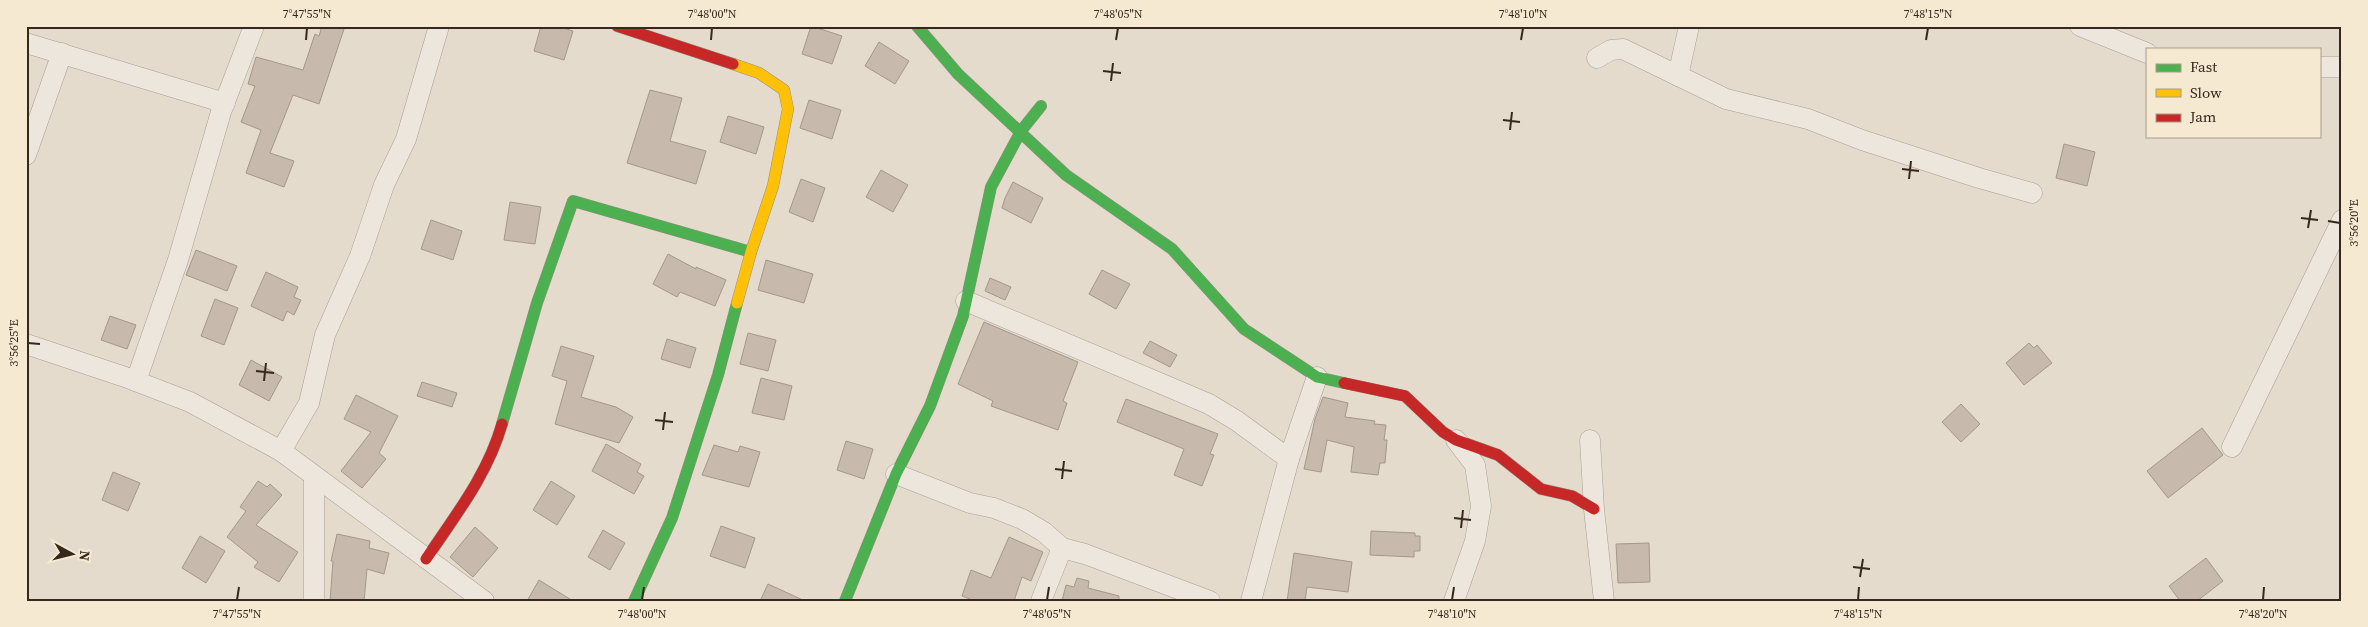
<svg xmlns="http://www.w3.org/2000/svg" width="2368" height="627" viewBox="0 0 2368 627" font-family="'Source Serif 4',serif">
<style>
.building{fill:#c8b9ad;stroke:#a4978b}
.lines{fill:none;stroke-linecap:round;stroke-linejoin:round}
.street-casing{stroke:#a9a095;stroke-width:21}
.fast-casing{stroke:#989085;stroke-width:12}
.slow-casing{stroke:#989085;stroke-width:12}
.jam-casing{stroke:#989085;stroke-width:12}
.street{stroke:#ece6dd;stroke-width:20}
.fast{stroke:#4caf50;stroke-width:11}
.slow{stroke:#ffc107;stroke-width:11}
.jam{stroke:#c62828;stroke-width:11}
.ticks{fill:none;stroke:#37281d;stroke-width:2}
.neatline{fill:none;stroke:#37281d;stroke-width:2}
.ticks-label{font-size:12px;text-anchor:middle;fill:#37281d}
</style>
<rect width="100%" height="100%" fill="#e4dbcc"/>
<!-- building -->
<g class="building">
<path d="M322,26H345L319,104L293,95L270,153L294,161L284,187L246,173L261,130L241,122L255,86L248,84L256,57L303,70L315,34L319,36Z"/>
<path d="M541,26H557L573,31L564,60L534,51Z"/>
<path d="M811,26L842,36L832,64L802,54Z"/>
<path d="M879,42L909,61L895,84L865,66Z"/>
<path d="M650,90L682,98L670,141L706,151L696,184L627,163Z"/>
<path d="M809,100L841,110L832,139L800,128Z"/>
<path d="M728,116L764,127L756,154L720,142Z"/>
<path d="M2064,144L2095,152L2087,186L2056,178Z"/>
<path d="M881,170L908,185L893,212L866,197Z"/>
<path d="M801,179L825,188L813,222L789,212Z"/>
<path d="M1013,182L1043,198L1031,223L1002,208L1005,198Z"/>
<path d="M510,202L541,207L535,244L504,240Z"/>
<path d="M431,220L462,231L453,260L421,249Z"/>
<path d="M196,250L237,266L227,291L186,275Z"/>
<path d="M668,254L696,269V267L726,280L715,306L680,292L677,297L653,284Z"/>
<path d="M766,260L813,274L804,303L758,290Z"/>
<path d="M1102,270L1130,284L1116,309L1089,294Z"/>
<path d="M266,272L298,287L294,297L301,300L294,315L287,311L283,321L251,306Z"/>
<path d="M990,278L1011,287L1005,300L985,291Z"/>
<path d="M215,299L238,308L224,345L201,336Z"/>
<path d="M110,316L136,325L127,349L101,340Z"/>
<path d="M984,322L1078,362L1063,401L1067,403L1058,430L991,406L993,401L958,384Z"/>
<path d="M748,333L776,340L768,371L740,364Z"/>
<path d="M667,339L696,348L690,368L661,359Z"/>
<path d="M1150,341L1177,355L1170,367L1143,353Z"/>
<path d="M2029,343L2034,348L2037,345L2052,363L2024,385L2006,363Z"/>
<path d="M561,346L594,356L581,397L616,407L633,417L619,443L555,424L567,381L552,376Z"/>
<path d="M251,360L282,377L269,401L239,385Z"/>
<path d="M761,378L792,386L784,420L752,413Z"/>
<path d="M422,382L457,393L452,407L417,396Z"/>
<path d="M356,395L398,416L379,453L386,459L362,488L341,471L371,432L344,419Z"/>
<path d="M1323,397L1348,403L1345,417L1375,421L1374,424L1386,425L1384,440H1387L1385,463H1380L1378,475L1351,472L1354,447L1327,440L1321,472L1304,469L1315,419Z"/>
<path d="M1126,399L1218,434L1210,454L1214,455L1202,486L1174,475L1184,449L1117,422Z"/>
<path d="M1961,404L1980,424L1961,442L1942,422Z"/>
<path d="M2202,428L2223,455L2168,498L2147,471Z"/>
<path d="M846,441L873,449L864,479L837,470Z"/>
<path d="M606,444L641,464L637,472L644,476L634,494L592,471Z"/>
<path d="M714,445L738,452L740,446L760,452L749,487L702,475Z"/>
<path d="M113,472L140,483L128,511L102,500Z"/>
<path d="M258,481L267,487L270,484L282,495L256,525L298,552L279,582L254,567L258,562L227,537L246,511L240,507Z"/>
<path d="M551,481L575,496L557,525L533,510Z"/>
<path d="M721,526L755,538L745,568L710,556Z"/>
<path d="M475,527L498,548L473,577L450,557Z"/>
<path d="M603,530L625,543L610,570L588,557Z"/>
<path d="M1371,531L1415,533V536H1420V551H1414V557L1370,555Z"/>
<path d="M337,534L370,541L369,548L389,553L384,574L367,569L364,601H330L333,561H331Z"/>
<path d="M200,536L225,551L206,583L182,568Z"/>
<path d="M1009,537L1043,552L1031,581L1022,577L1014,601H975L962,596L971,570L991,578Z"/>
<path d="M1649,543L1650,582L1618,583L1616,544Z"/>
<path d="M1294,553L1352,562L1348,592L1307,587L1305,601H1287Z"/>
<path d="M2206,558L2223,581L2197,601H2180L2169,586Z"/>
<path d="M1077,578L1089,581L1088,588L1119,596V601H1062L1066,585L1074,587Z"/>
<path d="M539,580L573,601H527Z"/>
<path d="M768,584L805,601H760Z"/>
</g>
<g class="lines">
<!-- street casing -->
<g class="street-casing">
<g id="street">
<path d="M2080,26L2147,53"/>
<path d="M26,43L225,103"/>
<path d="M1597,58L1611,50L1623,49L1726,99L1808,119L1862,140L1979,178L2032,193"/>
<path d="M2319,67H2342"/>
<path d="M1678,76L1689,26"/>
<path d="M26,155L62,53"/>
<path d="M966,301L1209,404L1237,421L1289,459"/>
<path d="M26,344L125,377L190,402L281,451L484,601"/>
<path d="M136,381L178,260L221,112L254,26"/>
<path d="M1590,440L1594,509L1604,601"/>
<path d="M2232,447L2342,220"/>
<path d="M281,451L309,403L325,335L360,256L384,185L406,139L439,26"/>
<path d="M896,474L970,503L994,508L1022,519L1044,532L1062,548L1085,554L1210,601"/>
<path d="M314,476V601"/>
<path d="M1041,601L1062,548"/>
<path d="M1251,601L1289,459L1317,377"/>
<path d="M1454,601L1475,541L1481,506L1475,465L1456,440"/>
</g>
</g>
<!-- fast casing -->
<g class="fast-casing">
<g id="fast">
<path d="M917,26L958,74L1066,175L1172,249L1244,329L1317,377L1344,383"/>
<path d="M502,424L537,303L573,201L751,252"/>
<path d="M634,601L672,518L718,375L737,303"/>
<path d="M845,601L896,474L930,406L963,316L991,187L1021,131L1041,106"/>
</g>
</g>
<!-- slow casing -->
<g class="slow-casing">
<path id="slow" d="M733,64L759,73L784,90L788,109L773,186L751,252L737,303"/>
</g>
<!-- jam casing -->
<g class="jam-casing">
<g id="jam">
<path d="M617,26L733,64"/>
<path d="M1344,383L1405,396L1443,432L1456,440L1498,455L1541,489L1572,496L1594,509"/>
<path d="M426,559C455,516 488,474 502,424"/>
</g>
</g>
<!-- street -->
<use href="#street" class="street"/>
<!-- fast -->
<use href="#fast" class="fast"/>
<!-- slow -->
<use href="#slow" class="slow"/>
<!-- jam -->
<use href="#jam" class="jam"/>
</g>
<!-- ticks -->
<path class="ticks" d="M306,40L307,28M711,40L712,28M1116,40L1118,28M1521,40L1523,28M1926,40L1928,28M1103,71L1121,73M1111,81L1113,63M1503,120L1520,122M1510,130L1512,112M1902,169L1919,171M1909,179L1911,161M2301,218L2318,220M2328,221L2340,223M2308,228L2311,210M28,343L40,344M256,371L274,373M264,381L266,363M655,420L673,422M663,430L665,412M1055,469L1072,471M1062,479L1064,461M1454,518L1471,520M1461,528L1463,510M1853,567L1870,569M1860,577L1863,559M237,600L239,587M642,600L644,587M1047,600L1049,587M1452,600L1454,587M1858,600L1859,587M2263,600L2264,587"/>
<!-- border -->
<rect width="2368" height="627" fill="none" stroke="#f5e9d1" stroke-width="55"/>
<!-- legend -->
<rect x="2146" y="48" width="175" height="90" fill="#f5e9d1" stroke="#a99c89"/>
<rect x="2156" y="64" width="25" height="8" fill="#4caf50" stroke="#a99c89"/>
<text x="2190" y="72" font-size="15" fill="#37281d">Fast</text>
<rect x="2156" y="89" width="25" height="8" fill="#ffc107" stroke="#a99c89"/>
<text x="2190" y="98" font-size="15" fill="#37281d">Slow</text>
<rect x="2156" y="114" width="25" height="8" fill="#c62828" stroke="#a99c89"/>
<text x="2190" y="122" font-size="15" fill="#37281d">Jam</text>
<!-- north arrow -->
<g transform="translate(72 554) rotate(97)" stroke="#f5e9d1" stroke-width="4" paint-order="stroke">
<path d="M0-4L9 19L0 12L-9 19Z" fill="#37281d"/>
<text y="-8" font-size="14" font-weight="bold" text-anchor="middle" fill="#37281d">N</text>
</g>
<rect x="28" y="28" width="2312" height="572" class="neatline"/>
<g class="ticks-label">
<text x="307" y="18">7°47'55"N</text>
<text x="712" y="18">7°48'00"N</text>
<text x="1118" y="18">7°48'05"N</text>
<text x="1523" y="18">7°48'10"N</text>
<text x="1928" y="18">7°48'15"N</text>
<text transform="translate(2354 223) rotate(-90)" y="4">3°56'20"E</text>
<text transform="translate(14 343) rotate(-90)" y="4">3°56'25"E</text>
<text x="237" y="618">7°47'55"N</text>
<text x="642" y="618">7°48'00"N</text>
<text x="1047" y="618">7°48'05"N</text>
<text x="1452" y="618">7°48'10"N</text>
<text x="1858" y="618">7°48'15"N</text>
<text x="2263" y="618">7°48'20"N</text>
</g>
</svg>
